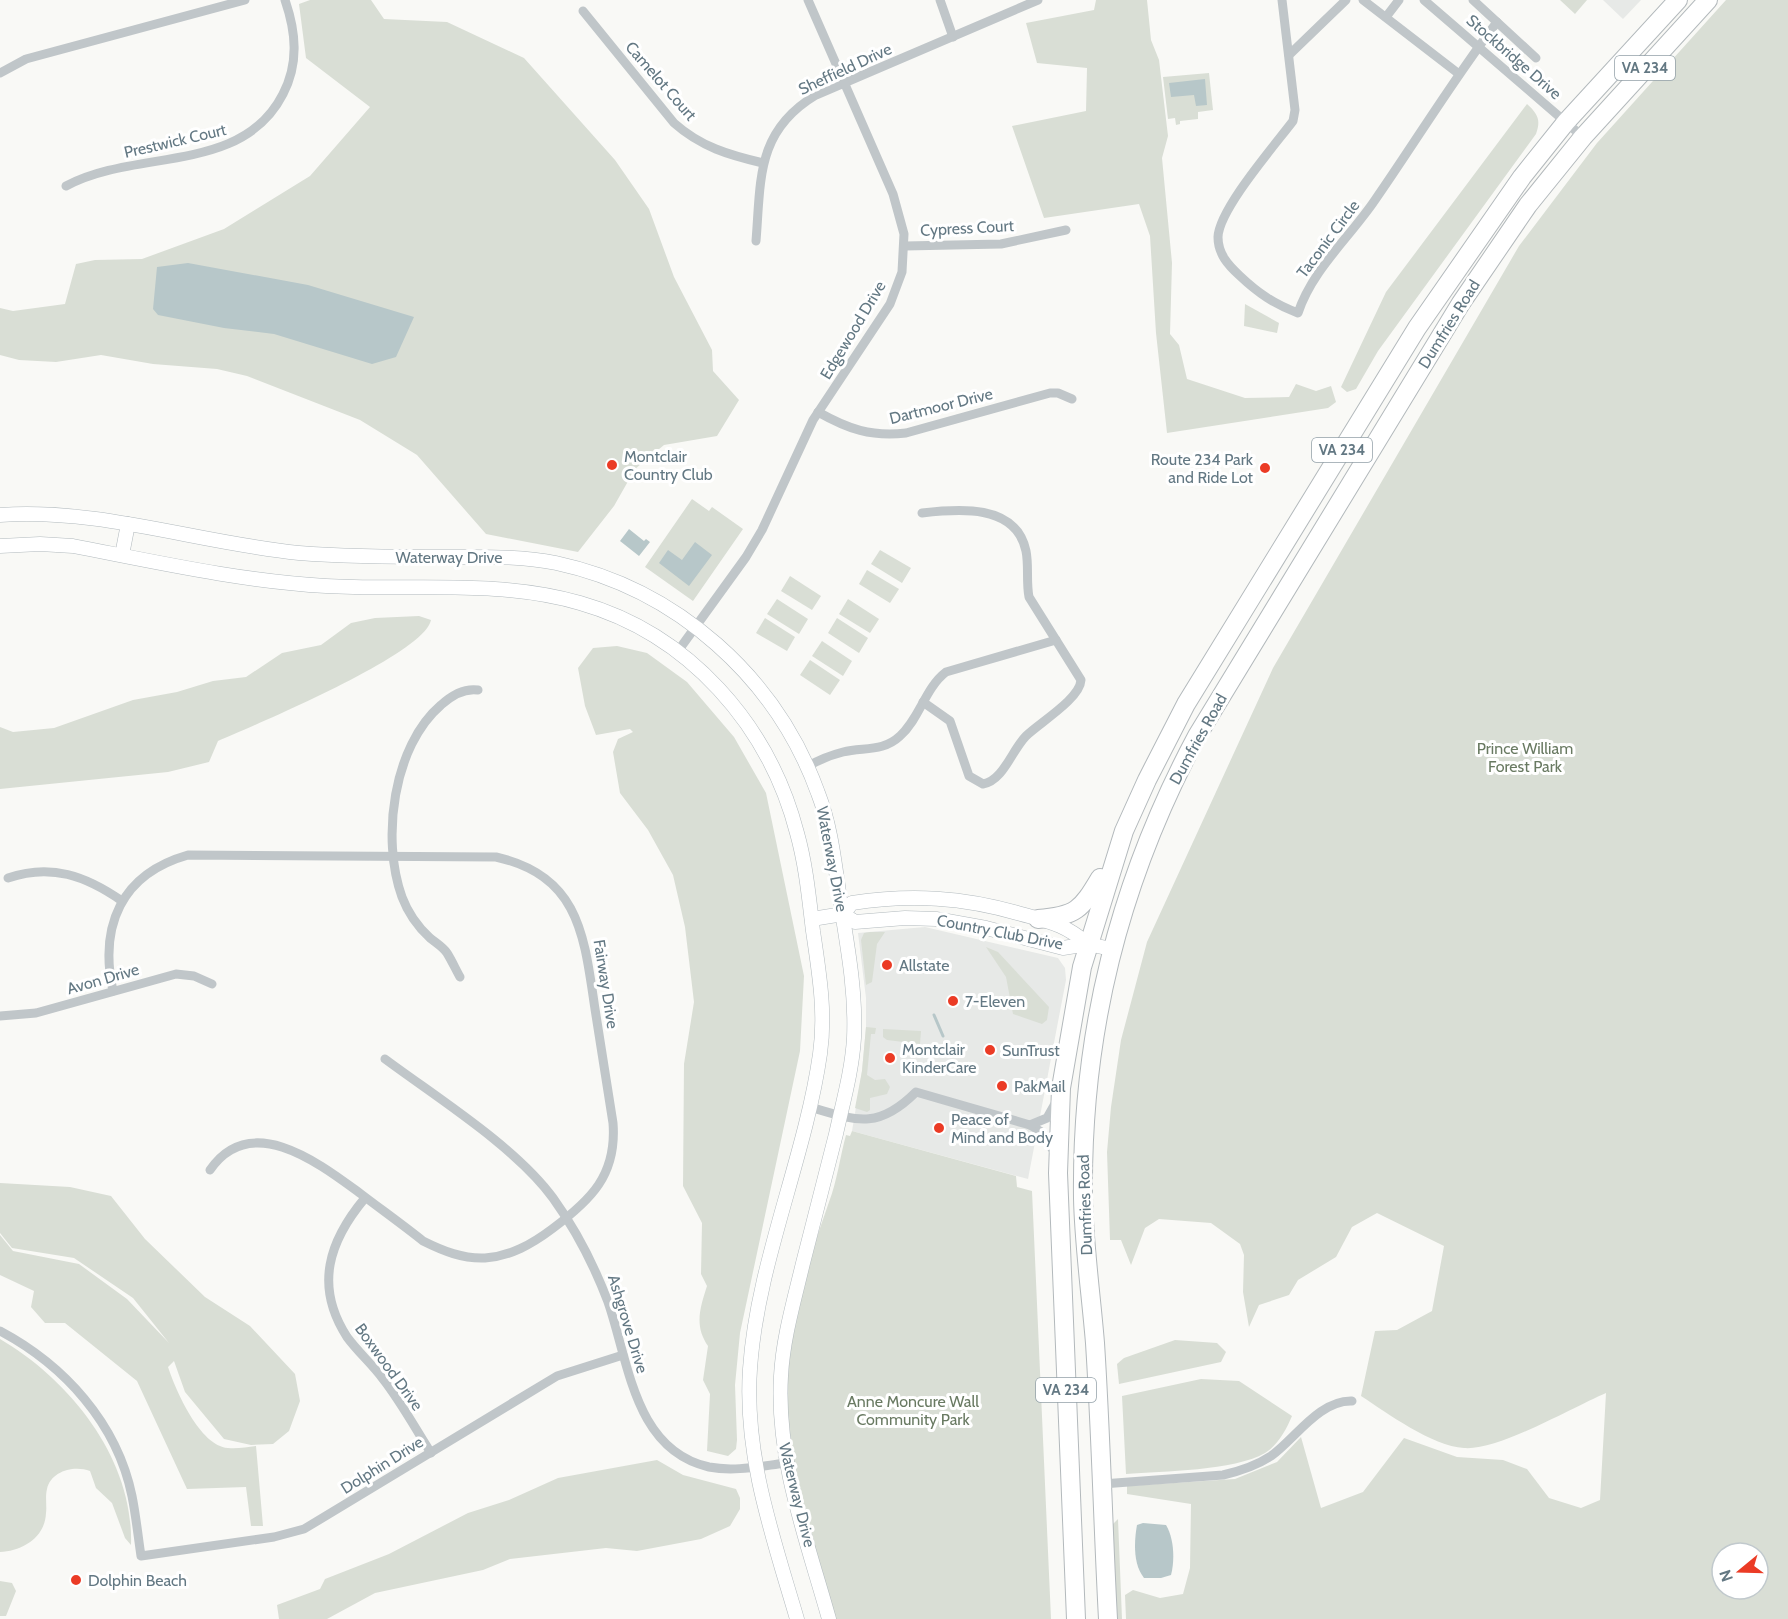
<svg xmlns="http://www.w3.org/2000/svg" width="1788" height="1619" viewBox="0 0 1788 1619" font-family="Cabin,sans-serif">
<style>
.built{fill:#e7e9e7}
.green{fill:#d9ded5;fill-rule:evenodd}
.water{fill:#b7c7c9}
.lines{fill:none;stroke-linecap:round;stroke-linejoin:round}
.stream{stroke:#b7c7c9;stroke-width:3}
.secondary-casing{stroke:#b2babe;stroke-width:15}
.highway-casing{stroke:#b3b9bc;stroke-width:20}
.street{stroke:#c0c6c9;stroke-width:9}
.secondary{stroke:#fff;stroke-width:14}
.highway{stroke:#fff;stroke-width:18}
.poi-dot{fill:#eb3b25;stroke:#fff;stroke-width:2}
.labels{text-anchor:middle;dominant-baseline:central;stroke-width:6;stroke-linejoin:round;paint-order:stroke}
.shield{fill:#fff;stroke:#92a0a8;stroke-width:1.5}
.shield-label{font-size:15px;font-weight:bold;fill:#637883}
.street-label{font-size:16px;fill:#637883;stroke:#fff}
.poi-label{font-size:16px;fill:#637883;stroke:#fff;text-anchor:start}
.park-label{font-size:16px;fill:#697a62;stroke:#fff}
</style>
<rect width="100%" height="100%" fill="#f9f9f6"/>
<!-- built -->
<g class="built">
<path d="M1603,0H1641L1623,19Z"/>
<path d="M925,927L1058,958L1065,968L1066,980L1028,1179L852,1131L862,1071L866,1027V998L858,933Z"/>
</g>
<!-- green -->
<g class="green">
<path d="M310,0H371L384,19L447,22L524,58L615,160L649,209L674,277L712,350L713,371L739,400L717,436L664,445L635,469L614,506L578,552L486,534L417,455L360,420L247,376L217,369L153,364L101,355L56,362L19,360L0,355V308L13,311L65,304L76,264L95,260L142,259L224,229L310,176L370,107L306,58L299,4Z"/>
<path d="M1096,0H1147L1151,40L1159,60L1168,136L1162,158L1172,263L1170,334L1179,345L1187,379L1245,398L1289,397L1296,384L1316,391L1331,386L1336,402L1328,408L1167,433L1156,333L1150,236L1139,204L1044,218L1012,126L1086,111L1087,68L1037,63L1026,23L1094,10Z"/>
<path d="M1560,0H1587L1575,14Z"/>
<path d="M1726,0H1788V1619H1126L1125,1595L1133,1590L1160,1598L1183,1594L1190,1568L1191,1504L1127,1494V1486L1235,1479L1277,1462L1301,1437L1321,1508L1363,1492L1404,1438L1457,1457L1503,1460L1527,1469L1549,1498L1581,1508L1600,1500L1606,1393C1571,1408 1498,1451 1464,1448C1432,1446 1387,1413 1361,1396L1375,1331L1397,1330L1432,1311L1444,1246L1377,1213L1352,1227L1336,1257L1298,1280L1289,1295L1259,1305L1249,1327L1243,1292L1244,1255L1240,1244L1211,1223L1159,1219L1145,1228L1131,1265L1121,1240H1110L1107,1152L1111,1107L1121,1040L1147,942L1273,668L1519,246L1597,143ZM1722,1553H1758V1589H1722Z"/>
<path d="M1209,73L1213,110L1198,112V119L1180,121V124L1176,125L1175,118L1168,119L1163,77Z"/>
<path d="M1527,104C1538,114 1541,120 1536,134L1378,351L1356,389L1347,392L1341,387L1386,292Z"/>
<path d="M1245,304L1279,323L1277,333L1244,326Z"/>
<path d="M692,499L709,511L712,507L743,529L693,601L645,567Z"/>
<path d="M880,550L911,568L902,583L871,564Z"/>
<path d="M867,570L899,589L890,603L859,584Z"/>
<path d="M790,576L821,596L812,610L781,591Z"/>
<path d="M777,599L808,619L799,634L767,614Z"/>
<path d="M848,599L879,619L870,633L839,614Z"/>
<path d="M419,616L431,620C425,654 255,725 218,741L209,762L168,772L0,789V727L13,732L54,728L133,700L177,692L213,681L246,677L282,653L321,645L351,623L375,618Z"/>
<path d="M765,618L795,637L787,651L756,633Z"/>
<path d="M837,618L868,638L859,653L828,633Z"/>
<path d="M822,641L852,661L843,676L812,656Z"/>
<path d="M617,646L647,653L687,682L734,737L766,793L804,976L800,1051L740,1333L735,1385L737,1440L736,1449L728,1456L707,1451L710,1394L703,1380L708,1346C694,1326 700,1308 707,1286L701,1274L702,1223L683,1186L684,1064L694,1002L685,927L673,875L648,830L620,793L613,752L618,739L633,732L630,729L596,735L585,706L578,668L593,648Z"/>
<path d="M810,660L840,680L830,695L800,675Z"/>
<path d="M870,932H885L877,944L872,982L866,985L861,940L864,933Z"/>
<path d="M986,947L998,952L1049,1007L1047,1020L1042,1024L1013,1014L1006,977Z"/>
<path d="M866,1027L876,1028L875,1034H871L867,1075L875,1080L885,1079L890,1087L887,1094L870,1098V1110L867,1112L855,1108L862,1071Z"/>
<path d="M883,1029L921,1031L920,1044L887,1040L883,1037Z"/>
<path d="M852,1131L1016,1176L1017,1187L1032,1191L1051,1619H834C814,1548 787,1476 786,1401C784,1333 807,1265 829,1202C837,1181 840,1157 846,1135L850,1136Z"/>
<path d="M0,1183L70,1187L111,1196L145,1239L205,1297L250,1326L295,1374L300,1401L289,1431L273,1444L251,1445L224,1439L185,1392L174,1361L168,1367C176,1391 200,1446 228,1448C237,1449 247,1447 256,1446L263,1526H251L246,1487L187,1489L137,1381L65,1323H45L31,1307L34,1291L0,1275V1235L13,1251L79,1264L127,1299L169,1343L133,1298L74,1258L12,1248L0,1233Z"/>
<path d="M0,1339C70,1380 134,1459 131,1545L125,1538L112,1503L96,1488L90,1471C74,1465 51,1471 47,1489C45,1497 47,1506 46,1513C45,1538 22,1551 0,1552Z"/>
<path d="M1175,1340L1217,1343L1226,1352L1221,1362L1119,1384L1117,1364L1124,1358Z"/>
<path d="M1201,1379L1239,1381L1292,1416C1286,1430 1278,1445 1265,1453C1234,1471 1163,1471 1126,1474L1122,1396Z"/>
<path d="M657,1460L683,1475L736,1489L740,1498V1509L730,1526L701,1539L637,1551L606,1548L510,1559L483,1570L375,1593L327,1619H279L277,1605L320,1589L325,1579L389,1554L468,1513L509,1500L558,1478Z"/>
<path d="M1118,1519L1122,1619H1117L1112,1525Z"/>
<path d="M0,1581L12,1583L16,1591L6,1616H0Z"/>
</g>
<!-- water -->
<g class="water">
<path d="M1205,79L1207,105L1196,106L1194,95L1171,97L1169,83Z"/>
<path d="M188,263L308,285L414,317L396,357L372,364L274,334L224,328L158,315L153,309L157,267Z"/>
<path d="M629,529L644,541L646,539L650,542L639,556L620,541Z"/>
<path d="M695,542L712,555L689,586L659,563L668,550L682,560Z"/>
<path d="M1143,1523L1166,1525C1174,1538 1175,1560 1171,1575L1161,1578H1144C1133,1564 1134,1542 1137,1525Z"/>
</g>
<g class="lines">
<!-- stream -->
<path class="stream" d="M934,1015L943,1036"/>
<!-- secondary casing -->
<g class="secondary-casing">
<g id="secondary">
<path d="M0,515C101,508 198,543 299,553C349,557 399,557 450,557C486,557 521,556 556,563C677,589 776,677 818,793C832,829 835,868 841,906C848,949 856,993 854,1038C852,1071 843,1102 836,1134C825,1177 814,1220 803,1263C794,1301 783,1338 781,1376C776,1460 807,1540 829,1619"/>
<path d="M0,546L40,544L73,546C156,562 240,581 326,586C410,591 498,579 580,603C689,634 769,725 797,833C806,865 809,898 813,931C819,972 826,1013 820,1054C805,1159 757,1263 750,1369C744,1456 773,1537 797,1619"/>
<path d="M122,555L128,524"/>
<path d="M843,914L852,903C911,894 963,897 1021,914C1050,922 1064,924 1088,944"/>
<path d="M812,919L843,914L855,922L905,918L936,919L986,928L1063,948L1088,944L1111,949"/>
</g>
</g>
<!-- highway casing -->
<g class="highway-casing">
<g id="highway">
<path d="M1038,919C1076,916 1081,910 1100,878"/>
<path d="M1076,1619L1058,1173L1061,1088L1082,967L1124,831L1147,780L1186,704L1417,328L1522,177L1566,122L1678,0"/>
<path d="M1108,1619C1103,1527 1101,1435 1095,1343C1091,1294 1084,1246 1083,1198C1081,1033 1119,882 1197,736L1461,303L1528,205L1583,137L1708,0"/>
</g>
</g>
<!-- street -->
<g class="street">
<path d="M940,0L953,37"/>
<path d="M1282,0L1295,110L1293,121C1275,145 1219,209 1218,237C1218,254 1228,265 1240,276C1258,293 1274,304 1298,313C1312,270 1350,237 1375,200C1416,141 1453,80 1497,22"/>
<path d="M1363,0L1459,74"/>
<path d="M1424,0L1583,137"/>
<path d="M1473,0L1536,58"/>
<path d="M583,11L674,123C701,147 729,155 763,163"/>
<path d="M1386,17L1399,0"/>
<path d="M1289,55L1346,0"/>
<path d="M0,73L26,59L245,0"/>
<path d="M66,186C136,148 242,175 283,94C299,63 296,32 285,0"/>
<path d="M756,241C761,179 756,131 816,95L1038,0"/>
<path d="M905,246L1001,244L1066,230"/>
<path d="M818,412C848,429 871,437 906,433L1050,393H1058L1072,399"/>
<path d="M922,513C957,509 1016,503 1026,551C1029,566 1026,581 1029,597L1081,680C1080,699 1039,723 1026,736C1012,750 1003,781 983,784L969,776L950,721L923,702"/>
<path d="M678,651L746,557L762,530L813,420L890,304L902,272L904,234L893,194L808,0"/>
<path d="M808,766C819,760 831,755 843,752C864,747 883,752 900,736C920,718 925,688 946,672L1056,640"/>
<path d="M8,878C51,863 86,876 122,901"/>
<path d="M460,977C456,970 452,961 447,953C443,947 436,943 430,938C418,927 408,913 402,897C381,839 393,746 441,705C452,695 464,688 478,690"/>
<path d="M113,991C99,926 121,874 188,855L496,857C580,876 584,936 595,1009C601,1047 607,1085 613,1123C617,1175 591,1200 552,1229C532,1244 511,1256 485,1258C463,1259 443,1251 423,1241C403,1225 382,1210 361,1194C320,1164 251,1110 210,1170"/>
<path d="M0,1016L36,1013L176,974L194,976L212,984"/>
<path d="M385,1059C436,1097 516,1147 553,1198C576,1230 594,1265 608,1302C629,1362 634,1450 709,1467C735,1472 761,1466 786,1463"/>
<path d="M810,1107C857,1121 878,1130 916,1092L1030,1125L1040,1131L1055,1153"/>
<path d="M1030,1125L1047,1118L1056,1102"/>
<path d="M365,1198C329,1241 314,1286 347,1337C358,1352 372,1364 383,1379C401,1402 415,1428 431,1453"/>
<path d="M0,1331C64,1365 117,1423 132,1496C136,1516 138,1536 141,1556L274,1537L304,1529L557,1376L623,1355"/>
<path d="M1102,1484L1223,1475C1240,1471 1256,1466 1271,1456C1295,1439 1319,1400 1352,1401"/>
</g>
<!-- secondary -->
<use href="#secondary" class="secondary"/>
<!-- highway -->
<use href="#highway" class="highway"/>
</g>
<!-- markers -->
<g class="poi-dot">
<circle cx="612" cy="465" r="6"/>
<circle cx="1265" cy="468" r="6"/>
<circle cx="887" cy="965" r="6"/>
<circle cx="953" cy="1001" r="6"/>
<circle cx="990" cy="1050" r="6"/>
<circle cx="890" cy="1058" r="6"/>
<circle cx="1002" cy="1086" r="6"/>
<circle cx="939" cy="1128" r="6"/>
<circle cx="76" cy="1580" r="6"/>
</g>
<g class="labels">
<!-- shield labels -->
<g class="shield">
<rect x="1615" y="56" width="60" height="24" rx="4.5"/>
<rect x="1312" y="438" width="60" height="24" rx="4.5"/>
<rect x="1036" y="1378" width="60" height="24" rx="4.5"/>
</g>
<g class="shield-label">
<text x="1645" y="68">VA 234</text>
<text x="1342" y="450">VA 234</text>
<text x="1066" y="1390">VA 234</text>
</g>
<!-- street labels -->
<g class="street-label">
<text transform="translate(1514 57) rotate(41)">Stockbridge Drive</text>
<text transform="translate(845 69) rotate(-25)">Sheffield Drive</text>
<text transform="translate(661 81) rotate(49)">Camelot Court</text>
<text transform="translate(175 141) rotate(-13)">Prestwick Court</text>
<text transform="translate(967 228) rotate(-3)">Cypress Court</text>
<text transform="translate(1328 239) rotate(-53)">Taconic Circle</text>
<text transform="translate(1449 324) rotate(-58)">Dumfries Road</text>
<text transform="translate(853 330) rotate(-59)">Edgewood Drive</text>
<text transform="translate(941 406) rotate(-14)">Dartmoor Drive</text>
<text x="449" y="557">Waterway Drive</text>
<text transform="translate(1198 739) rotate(-61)">Dumfries Road</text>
<text transform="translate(832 859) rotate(79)">Waterway Drive</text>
<text transform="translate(1000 932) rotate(11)">Country Club Drive</text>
<text transform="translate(103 979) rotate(-16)">Avon Drive</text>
<text transform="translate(606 984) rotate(81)">Fairway Drive</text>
<text transform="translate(1085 1205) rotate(-92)">Dumfries Road</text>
<text transform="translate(628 1324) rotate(73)">Ashgrove Drive</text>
<text transform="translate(389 1367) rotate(54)">Boxwood Drive</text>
<text transform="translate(382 1465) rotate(-32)">Dolphin Drive</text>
<text transform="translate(797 1495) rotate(76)">Waterway Drive</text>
</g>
<!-- poi labels -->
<g class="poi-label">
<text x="624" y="456">Montclair<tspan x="624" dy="18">Country Club</tspan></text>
<text x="1253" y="459" text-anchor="end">Route 234 Park<tspan x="1253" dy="18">and Ride Lot</tspan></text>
<text x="899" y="965">Allstate</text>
<text x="965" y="1001">7-Eleven</text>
<text x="902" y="1049">Montclair<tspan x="902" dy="18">KinderCare</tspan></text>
<text x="1002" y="1050">SunTrust</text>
<text x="1014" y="1086">PakMail</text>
<text x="951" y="1119">Peace of<tspan x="951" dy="18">Mind and Body</tspan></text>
<text x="88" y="1580">Dolphin Beach</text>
</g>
<!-- park labels -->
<g class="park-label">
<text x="1525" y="748">Prince William<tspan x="1525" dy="18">Forest Park</tspan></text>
<text x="913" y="1401">Anne Moncure Wall<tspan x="913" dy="18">Community Park</tspan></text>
</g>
</g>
<!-- north arrow -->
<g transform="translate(1740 1571) rotate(251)"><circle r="28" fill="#ffffff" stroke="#c1c9cd" stroke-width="1.5"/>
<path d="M0-4.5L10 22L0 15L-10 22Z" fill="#eb3b25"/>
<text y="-9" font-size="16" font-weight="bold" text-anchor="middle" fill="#637883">N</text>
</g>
</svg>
